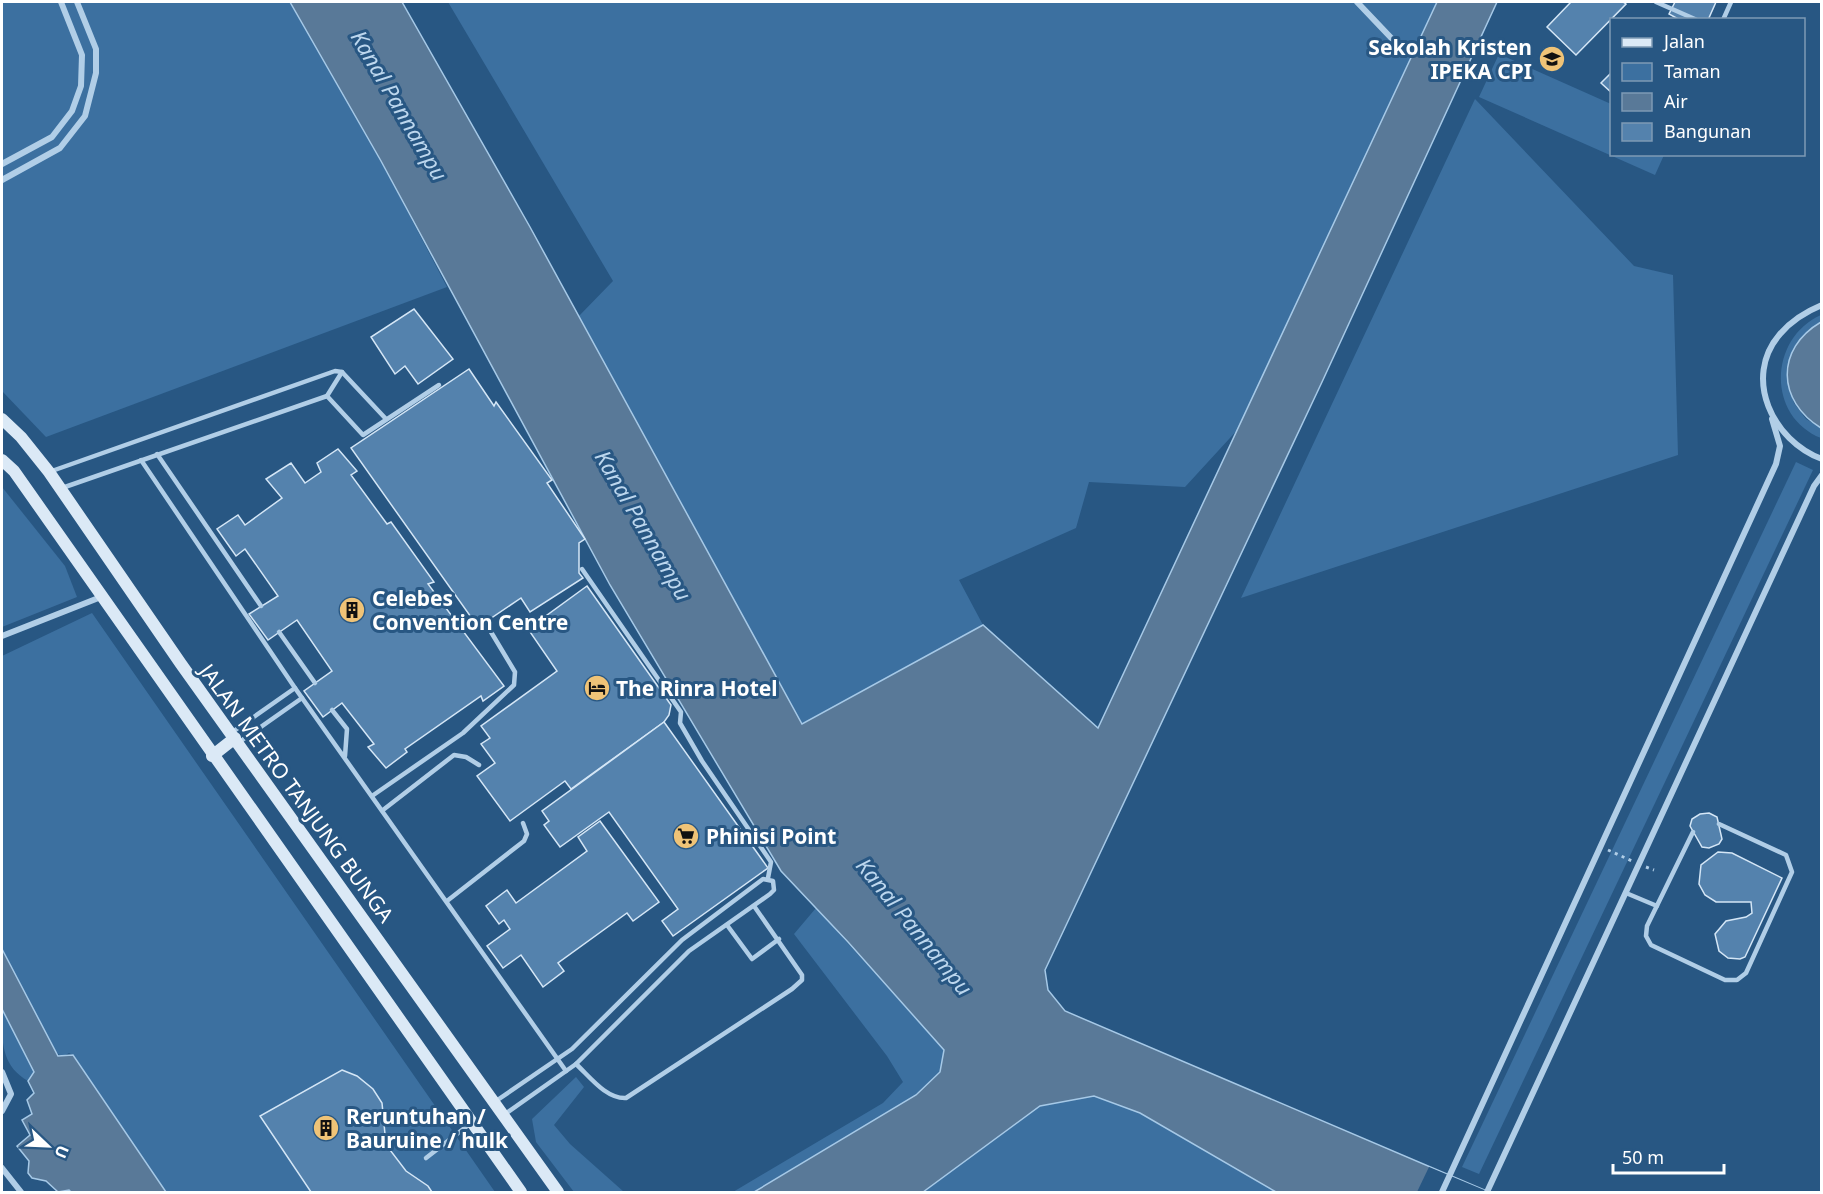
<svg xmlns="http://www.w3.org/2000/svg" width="1823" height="1194" viewBox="0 0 1823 1194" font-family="'Noto Sans',sans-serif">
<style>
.green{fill:#3c70a0}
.water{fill:#597998;stroke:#a6c9e7;stroke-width:1.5}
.pier{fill:#285783}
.building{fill:#5482ad;stroke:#d4e6f6;stroke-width:1.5}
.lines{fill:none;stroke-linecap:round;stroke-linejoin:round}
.path{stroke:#b1cee7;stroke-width:3;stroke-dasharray:3 4.5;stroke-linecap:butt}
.service{stroke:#b1cee7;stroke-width:4.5}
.minor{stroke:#b1cee7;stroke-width:6}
.secondary{stroke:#dbe9f6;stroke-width:12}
.labels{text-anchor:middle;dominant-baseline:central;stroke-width:6;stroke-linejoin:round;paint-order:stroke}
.poi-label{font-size:21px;font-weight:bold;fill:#fff;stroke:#285783;text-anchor:start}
.street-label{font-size:21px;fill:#fff;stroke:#285783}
.water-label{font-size:22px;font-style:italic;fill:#bdd7ee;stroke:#285783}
</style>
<rect width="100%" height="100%" fill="#285783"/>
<!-- green -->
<g class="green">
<path d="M2,2H290L381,161L447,287L46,437L2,391Z"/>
<path d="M448,2H1437L1240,427L1185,487L1089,482L1076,528L959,580L983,625L802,724L579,316L613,281Z"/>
<path d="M1499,54L1611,104L1612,154L1664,155L1655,175L1479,97Z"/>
<path d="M1475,99L1634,266L1673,275L1678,455L1241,598Z"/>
<path d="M1821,315V322L1807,331L1788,384L1794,403L1806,419L1821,428V438C1766,416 1769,338 1821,315Z"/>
<path d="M1796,462L1813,470L1479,1174L1462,1167Z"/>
<path d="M2,487L65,566L77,597L2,627Z"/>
<path d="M92,613L495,1192H166L73,1055L69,1053L62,1057L56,1052L2,949V656Z"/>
<path d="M816,908L944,1050L940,1072L916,1095L754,1192H733L883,1103L903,1082L887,1056L794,934Z"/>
<path d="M2,1009L34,1072L28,1081C0,1065 2,1040 2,1009Z"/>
<path d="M576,1077L584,1087L554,1125L570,1144L624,1192H574L536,1142L532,1119Z"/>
<path d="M1094,1096L1140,1113L1276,1192H923L1040,1106Z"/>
</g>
<!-- water -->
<g class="water">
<path d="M290,2H402L530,227L802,724L983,625L1098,728L1437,2H1497L1322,382L1045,970L1048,990L1065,1011L1489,1192H1276L1140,1113L1094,1096L1040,1106L923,1192H754L916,1095L940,1072L944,1050L848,942L781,871L610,585L381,161Z"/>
<path d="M1821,322V428C1777,401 1775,349 1821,322Z"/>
<path d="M2,949L58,1056L73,1055L166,1192H71L69,1190L58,1192L46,1181L32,1178L28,1173L29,1161L17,1146L30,1135L22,1120L32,1114L27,1100L34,1093L28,1081L34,1072L2,1009Z"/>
</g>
<!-- pier -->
<path class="pier" d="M1429,1167L1489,1192H1417Z"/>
<!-- building -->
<g class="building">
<path d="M1571,2H1623L1626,4L1576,55L1547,27Z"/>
<path d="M1675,2H1716L1708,20H1680L1669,14Z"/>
<path d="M1612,72V93L1601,83Z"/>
<path d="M414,309L453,359L418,384L405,366L395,374L371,337Z"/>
<path d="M469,369L494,406L496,402L552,480L547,483L585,539L579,543V573L583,578L530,612L521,598L478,627L351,448Z"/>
<path d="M338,449L357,471L351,475L387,524L391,522L434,582L428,584L504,686L483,701L481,696L405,749L407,752L386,768L368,747L374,744L342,703L323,717L304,691L332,671L297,620L268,640L249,614L278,596L245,549L236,556L217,529L238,515L245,525L282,498L266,479L291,463L305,483L321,472L317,463Z"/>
<path d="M587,586L671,705L669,715L664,722L571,789L565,781L510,821L477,776L495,763L481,744L490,738L481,726L557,671L528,629Z"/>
<path d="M664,722L768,868L673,936L662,921L678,909L609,812L560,847L544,825L549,821L542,811Z"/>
<path d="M1709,813L1717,817L1722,839L1719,844L1709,848L1702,847L1690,826L1692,819L1700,814Z"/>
<path d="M600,821L659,902L633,921L627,913L558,963L564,971L543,987L521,955L503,968L487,946L510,929L504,920L499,924L486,906L507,890L516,903L587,851L578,837Z"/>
<path d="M1718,852L1732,853L1782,878L1745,957L1740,959L1728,958L1719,951L1715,934L1726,921L1746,917L1752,913L1751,902H1716L1705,895L1699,884L1701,865Z"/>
<path d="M342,1070L357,1076L373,1089L382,1103L385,1134L390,1150L406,1171L428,1186L432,1192H311L260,1116Z"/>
</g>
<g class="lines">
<!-- path -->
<g class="path">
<path d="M1608,850L1632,861"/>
<path d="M1646,867L1654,870"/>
</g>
<!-- service -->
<g class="service">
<path d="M1656,2L1697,20"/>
<path d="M1723,20L1731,2"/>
<path d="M327,396L363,435L439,385"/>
<path d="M157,454L261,606"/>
<path d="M141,460L295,688L566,1071"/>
<path d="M49,472L335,371L342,372L386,419"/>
<path d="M62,488L327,396L342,372"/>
<path d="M582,569L681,712L680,723L702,761L771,862L768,878"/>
<path d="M279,632L315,683"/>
<path d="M332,710L347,729L345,756"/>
<path d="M231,733L295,688"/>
<path d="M238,743L302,698"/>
<path d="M372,796L463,733L514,685L515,672L491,632"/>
<path d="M383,810L454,755L466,757L479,765"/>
<path d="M1693,832L1647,926L1646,936L1651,945L1725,980H1737L1746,973L1792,872L1786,855L1719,824"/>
<path d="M1626,893L1657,906"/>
<path d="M447,901L524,841L527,834L523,823"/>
<path d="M727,925L752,959L779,939"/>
<path d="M576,1064C590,1077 606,1099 626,1098L792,989L802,980V975L754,906"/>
<path d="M496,1101L572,1049L682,940L763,879L773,881L774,890L770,894L689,951L576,1064L505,1114"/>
<path d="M426,1158L471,1123"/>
</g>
<!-- minor -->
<g class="minor">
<path d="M1357,2L1396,43"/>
<path d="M2,164L52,137L72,111L81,86L82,55L61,2"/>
<path d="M2,180L60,148L85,116L96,73V49L77,2"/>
<path d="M1822,305C1805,312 1792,320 1780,334C1742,378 1773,441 1822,459"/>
<path d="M2,636L101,597"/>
<path d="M2,1072L11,1094L2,1111"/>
<path d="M2,1168L21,1192"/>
<path d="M1442,1192L1776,464L1780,446L1772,419"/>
<path d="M1487,1192L1814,486L1822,475"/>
</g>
<!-- secondary -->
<g class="secondary">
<path d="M2,419L21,437L49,472L181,664L558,1192"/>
<path d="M2,460L14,471L521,1192"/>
<path d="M212,756L235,738"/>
</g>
</g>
<!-- icons -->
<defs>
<g id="school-disc" transform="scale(1.35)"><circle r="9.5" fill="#efc377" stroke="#285783"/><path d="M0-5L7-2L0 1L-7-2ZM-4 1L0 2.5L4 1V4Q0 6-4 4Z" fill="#111"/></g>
<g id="building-disc" transform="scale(1.35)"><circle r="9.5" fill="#efc377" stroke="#285783"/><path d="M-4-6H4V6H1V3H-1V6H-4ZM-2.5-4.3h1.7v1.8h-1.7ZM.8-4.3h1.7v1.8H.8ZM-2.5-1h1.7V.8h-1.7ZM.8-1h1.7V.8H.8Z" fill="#111"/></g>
<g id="hotel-disc" transform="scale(1.35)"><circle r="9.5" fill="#efc377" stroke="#285783"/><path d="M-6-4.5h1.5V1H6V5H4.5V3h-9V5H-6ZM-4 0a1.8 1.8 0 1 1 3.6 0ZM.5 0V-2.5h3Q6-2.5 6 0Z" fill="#111"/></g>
<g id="supermarket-disc" transform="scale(1.35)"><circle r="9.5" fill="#efc377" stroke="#285783"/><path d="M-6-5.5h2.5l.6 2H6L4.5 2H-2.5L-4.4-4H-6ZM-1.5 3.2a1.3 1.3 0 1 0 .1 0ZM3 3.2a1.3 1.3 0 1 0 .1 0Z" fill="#111"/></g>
</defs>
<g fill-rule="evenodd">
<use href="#school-disc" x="1552" y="59"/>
<use href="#building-disc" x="352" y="610"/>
<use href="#hotel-disc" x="597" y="688"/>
<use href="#supermarket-disc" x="686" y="836"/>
<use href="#building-disc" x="326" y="1128"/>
</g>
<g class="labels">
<!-- poi labels -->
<g class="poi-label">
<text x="1532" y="47" text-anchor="end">Sekolah Kristen<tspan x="1532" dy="24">IPEKA CPI</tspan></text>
<text x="372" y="598">Celebes<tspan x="372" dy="24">Convention Centre</tspan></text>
<text x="616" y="688">The Rinra Hotel</text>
<text x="706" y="836">Phinisi Point</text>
<text x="346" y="1116">Reruntuhan /<tspan x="346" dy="24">Bauruine / hulk</tspan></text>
</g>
<!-- street labels -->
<g class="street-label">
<text transform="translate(297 793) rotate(54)">JALAN METRO TANJUNG BUNGA</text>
</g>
<!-- water labels -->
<g class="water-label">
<text transform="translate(400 105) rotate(60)">Kanal Pannampu</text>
<text transform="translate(644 525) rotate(60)">Kanal Pannampu</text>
<text transform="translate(915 926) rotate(51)">Kanal Pannampu</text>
</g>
</g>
<!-- border -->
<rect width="1823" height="1194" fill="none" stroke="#ffffff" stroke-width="6"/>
<!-- legend -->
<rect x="1610" y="18" width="195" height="138" fill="#285783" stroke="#7e9ab5" stroke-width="1.5"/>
<rect x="1622" y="38" width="30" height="9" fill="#dbe9f6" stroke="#7e9ab5" stroke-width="1.5"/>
<text x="1664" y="48" font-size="18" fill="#ffffff">Jalan</text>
<rect x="1622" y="63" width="30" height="18" fill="#3c70a0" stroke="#7e9ab5" stroke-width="1.5"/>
<text x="1664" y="78" font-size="18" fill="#ffffff">Taman</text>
<rect x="1622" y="93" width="30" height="18" fill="#597998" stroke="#7e9ab5" stroke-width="1.5"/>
<text x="1664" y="108" font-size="18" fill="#ffffff">Air</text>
<rect x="1622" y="123" width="30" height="18" fill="#5482ad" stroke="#7e9ab5" stroke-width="1.5"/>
<text x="1664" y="138" font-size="18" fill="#ffffff">Bangunan</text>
<!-- north arrow -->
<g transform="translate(48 1146) rotate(113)" stroke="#285783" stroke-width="4.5" paint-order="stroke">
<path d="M0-4.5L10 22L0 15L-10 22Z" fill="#ffffff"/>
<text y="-9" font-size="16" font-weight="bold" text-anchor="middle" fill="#ffffff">U</text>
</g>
<!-- scale -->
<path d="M1613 1164v9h111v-9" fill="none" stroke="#ffffff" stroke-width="3"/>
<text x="1622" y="1164" font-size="18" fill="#ffffff" stroke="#285783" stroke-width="4.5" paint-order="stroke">50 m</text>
</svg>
